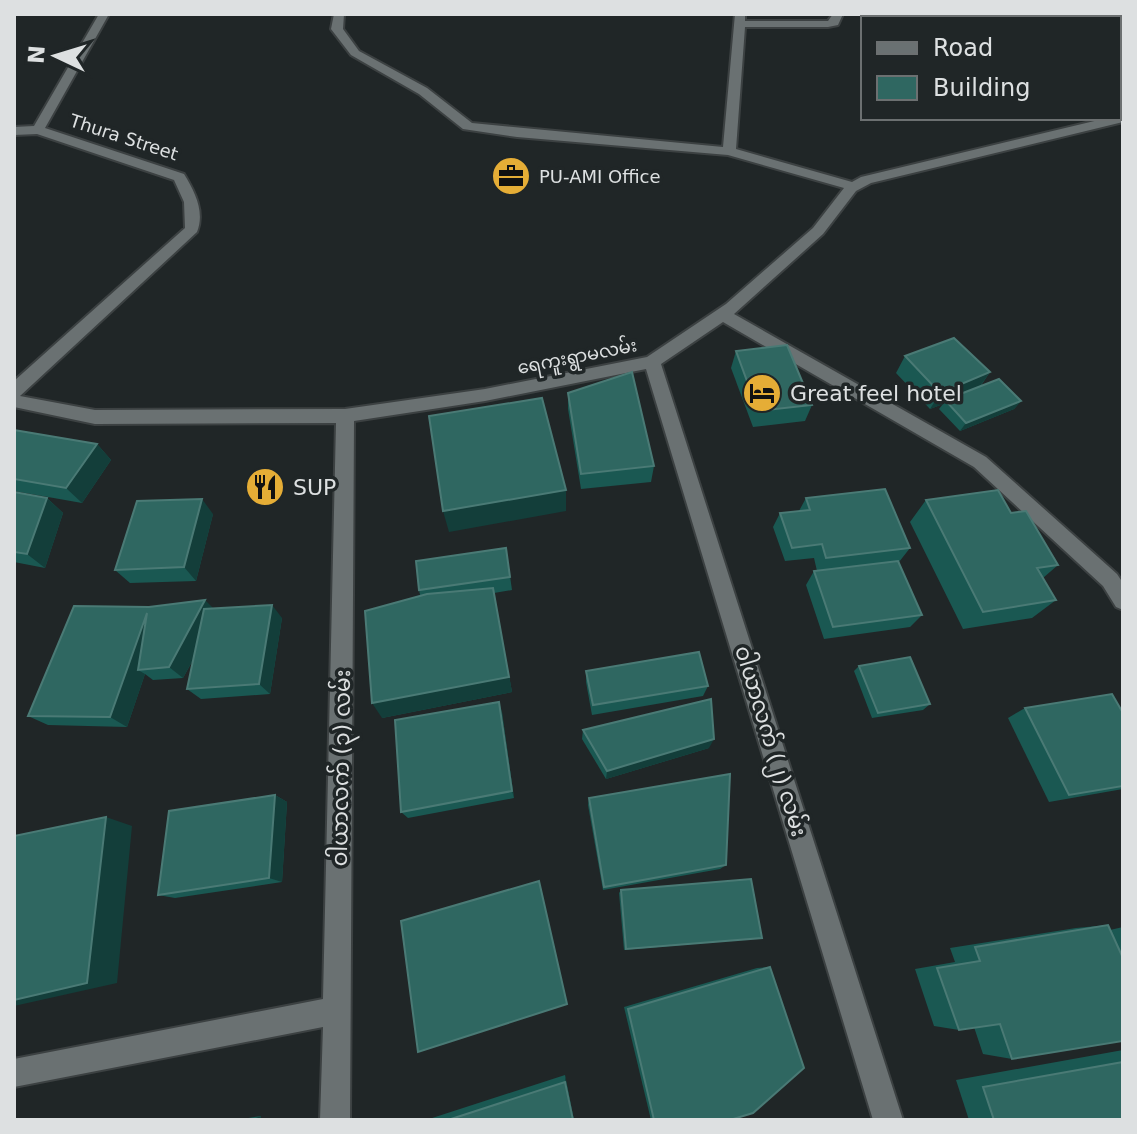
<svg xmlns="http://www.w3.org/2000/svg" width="1137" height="1134" viewBox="0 0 1137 1134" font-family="'DejaVu Sans','Noto Sans Myanmar',sans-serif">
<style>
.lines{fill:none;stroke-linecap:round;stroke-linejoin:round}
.minor-casing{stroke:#3c4142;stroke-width:4}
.minor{fill:#6a7172;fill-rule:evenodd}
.wall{fill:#1a5852}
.shaded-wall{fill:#133e3a}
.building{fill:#2f6761;stroke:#4a7a75;stroke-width:2}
.labels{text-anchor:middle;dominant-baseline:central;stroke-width:7;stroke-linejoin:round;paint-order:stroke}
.far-street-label{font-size:18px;fill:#dde0e1;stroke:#202627}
.far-poi-label{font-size:18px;fill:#dde0e1;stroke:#202627;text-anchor:start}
.poi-label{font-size:22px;fill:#dde0e1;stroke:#202627;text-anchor:start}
.street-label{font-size:22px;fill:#dde0e1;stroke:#202627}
</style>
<rect width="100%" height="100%" fill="#202627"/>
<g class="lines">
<!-- minor casing -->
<g class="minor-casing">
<g id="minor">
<path d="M99,14H109L45,128L184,174C195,192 205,212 197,232L20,396L95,410L345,409L485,389L647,357L726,304L813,228L844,188L728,155L517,137L463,129L419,94L351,55L331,29L334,14H344L343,29L359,51L427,88L472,123L723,147L735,14H745V21H828L833,14H843L838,25L828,27H745L736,149L852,182L861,177L1107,118H1119L1123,114V122L871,183L856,191L823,234L734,314L986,457L1117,574L1123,583V610L1116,607L1103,586L974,467L723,322L661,364L903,1120H873L646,369L485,401L354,421L350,1120H320L323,1027L14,1087V1059L323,999L336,423L95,424L14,407V381L185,228L184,202L174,180L37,134L14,135V127L34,126Z"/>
<path d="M999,14H1009L1012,18H1000Z"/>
</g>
</g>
<!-- minor -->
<use href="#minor" class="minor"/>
</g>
<!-- wall -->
<g class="wall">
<path d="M736,351L812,405L805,421L753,427L731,368Z"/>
<path d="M905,356L990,372L980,387L1021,401L1014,409L960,431L939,409L943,404L930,409L896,373Z"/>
<path d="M568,393L654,466L651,482L581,489L568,409Z"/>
<path d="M14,430L97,444L111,460L82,503L14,491Z"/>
<path d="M14,492L47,498L63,513L45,568L14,562Z"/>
<path d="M806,498L910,548L899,562L922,615L910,627L824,639L806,585L814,571H817L814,558L785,561L773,527L780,513L799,511Z"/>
<path d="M926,500L1058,565L1043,578L1056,600L1032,618L963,629L910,522Z"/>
<path d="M213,514L196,581L130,583L115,570Z"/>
<path d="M506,548L512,590L494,593L512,692L382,718L420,595L419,590Z"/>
<path d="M213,609L282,618L270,694L201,699L187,689L194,658L183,678L153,680L145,674L127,727L48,725L28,716Z"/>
<path d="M859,666L930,704L923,710L872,718L854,671Z"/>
<path d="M586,671L708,686L703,696L592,715L586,682Z"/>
<path d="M1025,708L1123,713V789L1049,802L1008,718Z"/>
<path d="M502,712L514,798L408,818L401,812Z"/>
<path d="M583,730L709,748L606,779L582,739Z"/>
<path d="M275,795L287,802L282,882L175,898L158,895Z"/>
<path d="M589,798L726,865L720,869L603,890L588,805Z"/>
<path d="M621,890L762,938L624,950L619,893Z"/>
<path d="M1108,925L1110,930L1123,927V1041L1012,1059L983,1054L974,1027L959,1030L934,1026L915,969L955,962L950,948L1076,928Z"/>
<path d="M770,967L730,1120H651L624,1007L757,968Z"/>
<path d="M1123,1050V1120H969L956,1080Z"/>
<path d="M565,1075L574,1120H426Z"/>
<path d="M261,1116L260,1120H236Z"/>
</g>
<!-- shaded-wall -->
<g class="shaded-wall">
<path d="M990,372L978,389L945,400L943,404L930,409L940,393Z"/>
<path d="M1021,401L1014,409L960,431L966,423Z"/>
<path d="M97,444L111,460L82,503L66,488Z"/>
<path d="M566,490V511L449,532L443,511Z"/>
<path d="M47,498L63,513L45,568L27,554Z"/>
<path d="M202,499L213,514L196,581L184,567Z"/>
<path d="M493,588L512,692L382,718L372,703Z"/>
<path d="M205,600L218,613L183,678L169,667Z"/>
<path d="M272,605L282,618L270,694L259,684Z"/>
<path d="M147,613L138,670L145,674L127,727L110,717Z"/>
<path d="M499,702L502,712L514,798L512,791Z"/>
<path d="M714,739L709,748L606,779L607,771Z"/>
<path d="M275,795L287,802L282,882L269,878Z"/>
<path d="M106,817L132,826L117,983L14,1006V1000Z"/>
<path d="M565,1075L574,1120H573L565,1082Z"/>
<path d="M261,1116L260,1120H251Z"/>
</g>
<!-- building -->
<g class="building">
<path d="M954,338L990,372L940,393L905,356Z"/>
<path d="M787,345L812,405L758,411L736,351Z"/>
<path d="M632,372L654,466L581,474L568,393Z"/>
<path d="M999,379L1021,401L966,423L945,400Z"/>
<path d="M542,398L566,490L443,511L429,416Z"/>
<path d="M14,430L97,444L66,488L14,479Z"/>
<path d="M885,489L910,548L826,558L822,544L792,548L780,513L810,510L806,498Z"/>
<path d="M998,490L1011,513L1026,511L1058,565L1037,568L1056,600L983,612L926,500Z"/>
<path d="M14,492L47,498L27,554L14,552Z"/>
<path d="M202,499L184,567L115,570L137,501Z"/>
<path d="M506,548L510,577L419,590L416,561Z"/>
<path d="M898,561L922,615L833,627L814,571Z"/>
<path d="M493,588L509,677L372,703L365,611L427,594Z"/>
<path d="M205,600L169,667L138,670L147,613L110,717L28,716L74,606L149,607Z"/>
<path d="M272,605L259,684L187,689L204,609Z"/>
<path d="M699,652L708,686L593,705L586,671Z"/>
<path d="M910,657L930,704L878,713L859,666Z"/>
<path d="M1112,694L1123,713V786L1069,795L1025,708Z"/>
<path d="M711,699L714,739L607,771L583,730Z"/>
<path d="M499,702L512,791L401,812L395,720Z"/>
<path d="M730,774L726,865L604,887L589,798Z"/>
<path d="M275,795L269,878L158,895L169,811Z"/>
<path d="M106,817L87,983L14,1000V836Z"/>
<path d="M751,879L762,938L626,949L621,890Z"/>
<path d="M539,881L567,1004L418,1052L401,921Z"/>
<path d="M1108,925L1123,958V1041L1012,1059L1000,1024L959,1030L937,968L980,961L975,947Z"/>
<path d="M770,967L804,1068L753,1113L730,1120H654L628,1009Z"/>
<path d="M1123,1062V1120H994L983,1087Z"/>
<path d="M565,1082L573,1120H448Z"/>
</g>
<!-- icons -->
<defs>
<g id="office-disc" transform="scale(2)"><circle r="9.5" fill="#e5ad36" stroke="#202627"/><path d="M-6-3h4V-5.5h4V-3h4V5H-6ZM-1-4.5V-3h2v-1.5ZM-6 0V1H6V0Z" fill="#111"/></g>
<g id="hotel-disc" transform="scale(2)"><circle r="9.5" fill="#e5ad36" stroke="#202627"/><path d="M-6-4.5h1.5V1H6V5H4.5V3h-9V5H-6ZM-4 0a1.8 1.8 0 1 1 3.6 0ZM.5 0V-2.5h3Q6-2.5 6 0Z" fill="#111"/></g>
<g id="restaurant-disc" transform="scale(2)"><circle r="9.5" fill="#e5ad36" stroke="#202627"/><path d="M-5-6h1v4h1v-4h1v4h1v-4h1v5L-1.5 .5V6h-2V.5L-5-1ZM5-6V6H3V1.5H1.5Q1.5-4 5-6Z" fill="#111"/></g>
</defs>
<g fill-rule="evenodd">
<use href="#office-disc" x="511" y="176"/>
<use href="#hotel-disc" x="762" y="393"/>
<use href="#restaurant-disc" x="265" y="487"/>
</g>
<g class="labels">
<!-- far-street labels -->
<g class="far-street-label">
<text transform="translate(124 137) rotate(18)">Thura Street</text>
<text transform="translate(577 356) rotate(-11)">ရေကူးရွာမလမ်း</text>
</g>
<!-- far-poi labels -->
<g class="far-poi-label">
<text x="539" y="176">PU-AMI Office</text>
</g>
<!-- poi labels -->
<g class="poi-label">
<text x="790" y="393">Great feel hotel</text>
<text x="293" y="487">SUP</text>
</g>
<!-- street labels -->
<g class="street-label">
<text transform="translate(771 741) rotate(73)">ဝါယာလက် (၂) လမ်း</text>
<text transform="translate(341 768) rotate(-89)">ဝါယာလက် (၃) လမ်း</text>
</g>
</g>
<!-- border -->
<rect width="1137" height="1134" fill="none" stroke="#dde0e1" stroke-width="32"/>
<!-- legend -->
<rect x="861" y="16" width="260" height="104" fill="#202627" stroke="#6c7071" stroke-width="2"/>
<rect x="877" y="42" width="40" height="12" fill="#6a7172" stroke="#6c7071" stroke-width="2"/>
<text x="933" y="56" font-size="24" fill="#dde0e1">Road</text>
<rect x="877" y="76" width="40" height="24" fill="#2f6761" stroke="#6c7071" stroke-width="2"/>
<text x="933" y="96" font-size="24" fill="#dde0e1">Building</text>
<!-- north arrow -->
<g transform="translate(56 56) rotate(274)" stroke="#202627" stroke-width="6" paint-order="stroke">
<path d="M0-6L14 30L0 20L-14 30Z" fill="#dde0e1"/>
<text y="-12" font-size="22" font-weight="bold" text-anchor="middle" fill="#dde0e1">N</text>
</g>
</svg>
